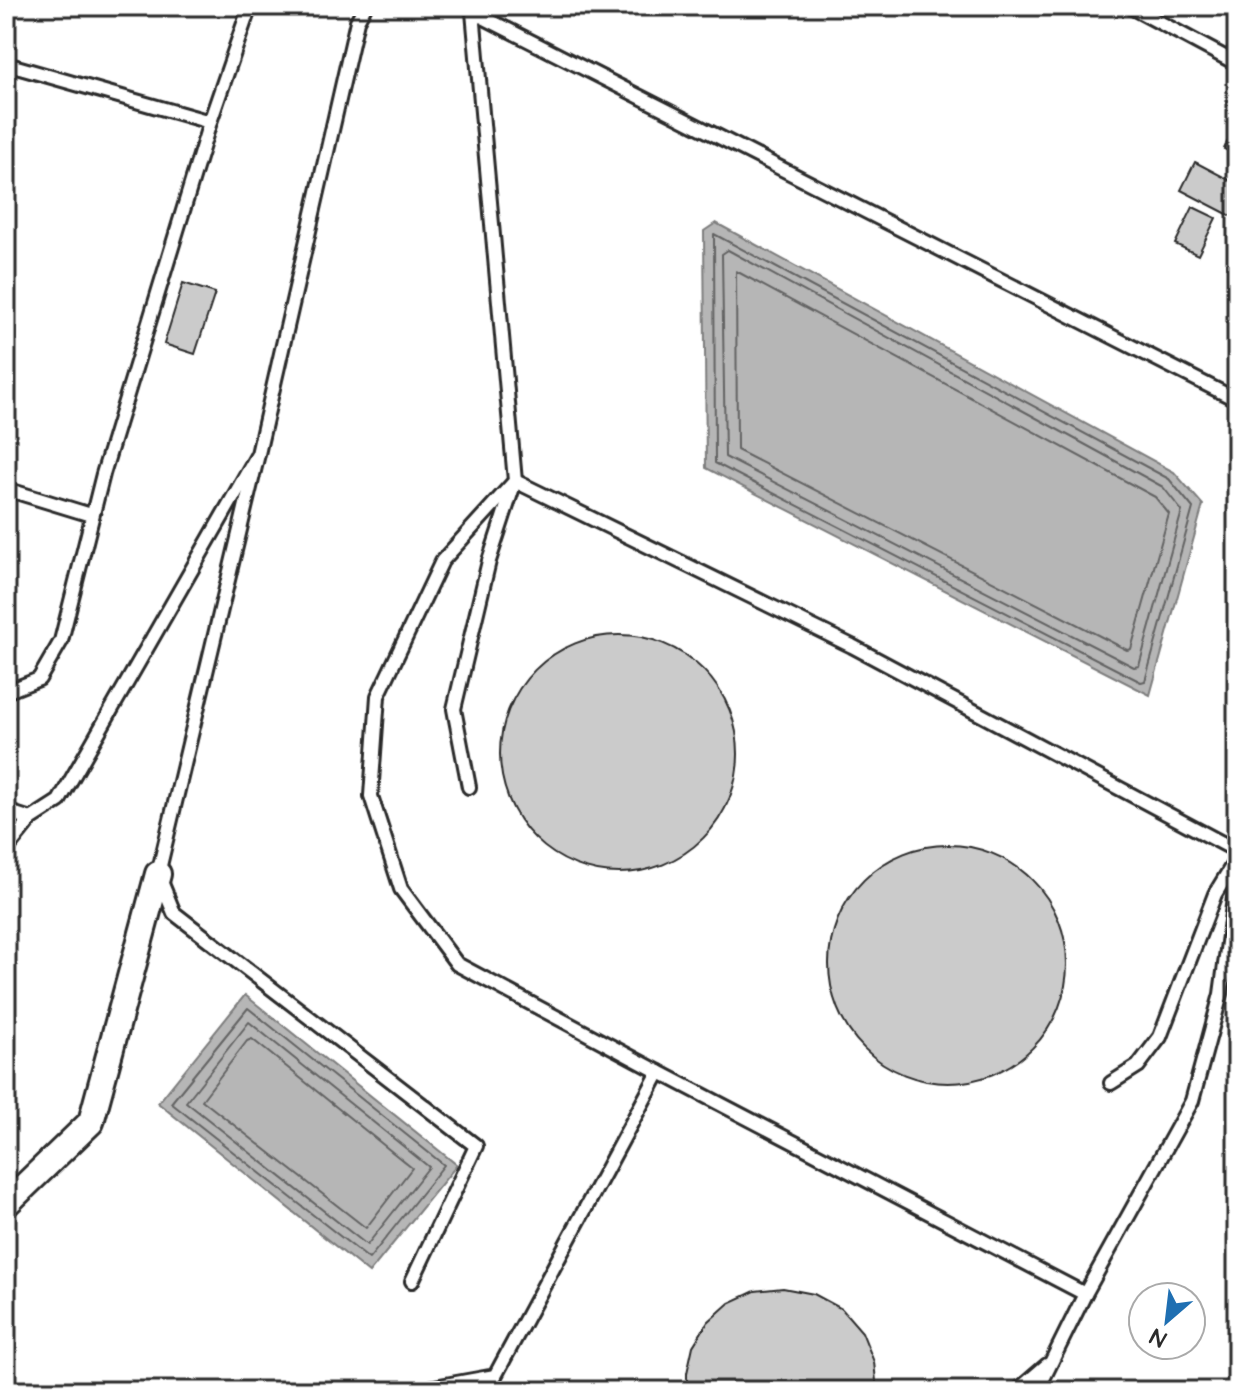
<svg xmlns="http://www.w3.org/2000/svg" width="1243" height="1397" viewBox="0 0 1243 1397" font-family="'Architects Daughter',sans-serif">
<style>
.water{fill:#b6b6b6;stroke:#7e7e7e;stroke-width:2}
.lines{fill:none;stroke-linecap:round;stroke-linejoin:round}
.shore{stroke:#636363;stroke-width:2}
.building{fill:#cbcbcb;stroke:#2b2b2b;stroke-width:2}
.service-casing{stroke:#2b2b2b;stroke-width:18}
.minor-casing{stroke:#2b2b2b;stroke-width:30}
.service{stroke:#fff;stroke-width:12}
.minor{stroke:#fff;stroke-width:24}
</style>
<rect width="100%" height="100%" fill="#fff"/>
<filter id="ink" filterUnits="userSpaceOnUse"><feTurbulence type="fractalNoise" baseFrequency=".0125" numOctaves="2"/><feDisplacementMap in="SourceGraphic" scale="16" xChannelSelector="R" yChannelSelector="G"/><feConvolveMatrix kernelMatrix="1 2 1 2 8 2 1 2 1" color-interpolation-filters="sRGB"/></filter>
<g filter="url(#ink)">
<!-- water -->
<g class="water">
<path d="M716,223L1174,472L1203,505L1150,695L706,468L704,231Z"/>
<path d="M245,995L457,1165L369,1273L158,1103Z"/>
</g>
<g class="lines">
<!-- shore -->
<g class="shore">
<path d="M714,234L1169,479L1193,508L1145,681L1141,682L715,463Z"/>
<path d="M728,250L1163,487L1182,511L1139,666L1134,667L725,457L722,254Z"/>
<path d="M736,271L1155,497L1169,514L1131,649L1127,650L737,450Z"/>
<path d="M248,1008L444,1165L369,1259L171,1103Z"/>
<path d="M249,1022L429,1167L367,1245L186,1102Z"/>
<path d="M252,1039L412,1168L366,1228L202,1100L247,1041Z"/>
</g>
</g>
<!-- building -->
<g class="building">
<path d="M1237,121V155L1224,149Z"/>
<path d="M1195,162L1237,184V219L1181,190Z"/>
<path d="M1193,207L1216,218L1198,255L1175,244Z"/>
<path d="M183,283L215,293L195,354L164,344Z"/>
<circle cx="619" cy="754" r="119"/>
<circle cx="948" cy="964" r="119"/>
<path d="M783,1288L814,1294L842,1309L862,1332L874,1362L877,1391H687V1373L693,1346L708,1322L729,1303L755,1291Z"/>
</g>
<g class="lines">
<!-- service casing -->
<g class="service-casing">
<g id="service">
<path d="M468,6L473,12L1237,400"/>
<path d="M1129,6L1230,60L1237,46"/>
<path d="M6,64L210,122L103,474L61,641L39,679L6,692"/>
<path d="M210,122L250,6"/>
<path d="M258,454L158,874L174,913L476,1146L412,1281"/>
<path d="M6,489L91,515"/>
<path d="M469,787L454,709L489,561L515,481L473,12"/>
<path d="M6,811L31,819L6,850"/>
<path d="M31,819L59,801L258,454L357,21L365,6"/>
<path d="M659,1072L1085,1294"/>
<path d="M1111,1083L1138,1066L1160,1037L1215,894L1237,858"/>
<path d="M412,1391L495,1376L659,1072L457,964L401,889L371,796L378,696L442,561L515,481L852,646L1237,851"/>
<path d="M1017,1391L1047,1365"/>
<path d="M1037,1391L1085,1294L1192,1101L1221,994L1237,876"/>
</g>
</g>
<!-- minor casing -->
<g class="minor-casing">
<path id="minor" d="M6,1204L91,1122L158,874"/>
</g>
<!-- service -->
<use href="#service" class="service"/>
<!-- minor -->
<use href="#minor" class="minor"/>
</g>
</g>
<!-- margin -->
<rect width="1243" height="1397" fill="none" stroke="#fff" stroke-width="32"/>
<rect x="16" y="16" width="1211" height="1365" fill="none" stroke="#2b2b2b" stroke-width="3" filter="url(#ink)"/>
<!-- north arrow -->
<g transform="translate(1167 1321) rotate(208)"><circle r="38" fill="#ffffff" stroke="#aaaaaa" stroke-width="2"/>
<path d="M0-6L14 30L0 20L-14 30Z" fill="#1f6fb2"/>
<text y="-12" font-size="22" font-weight="bold" text-anchor="middle" fill="#2b2b2b">N</text>
</g>
</svg>
